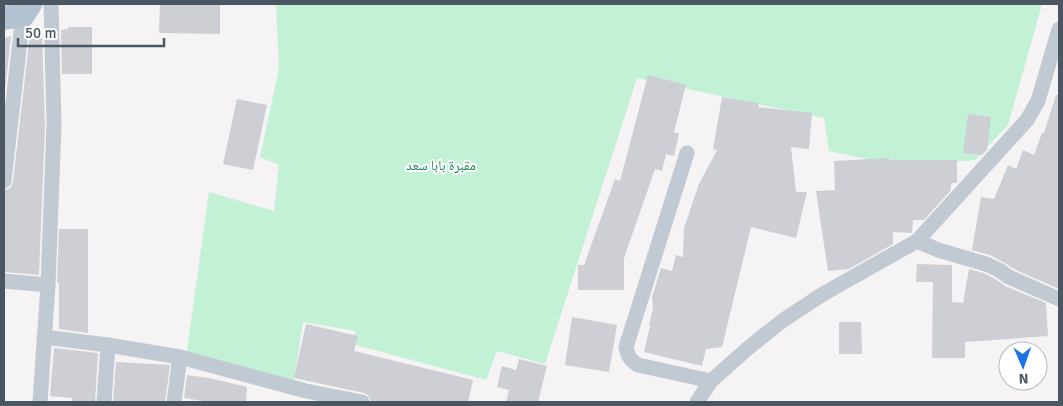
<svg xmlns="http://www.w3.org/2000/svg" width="1063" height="406" viewBox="0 0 1063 406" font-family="Signika,'Noto Naskh Arabic',sans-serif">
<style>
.green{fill:#c3f1d5}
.building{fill:#cdcfd5}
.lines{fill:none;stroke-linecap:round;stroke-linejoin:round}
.minor{stroke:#c1cad2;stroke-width:15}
.primary{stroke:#b3c2d1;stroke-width:24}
.labels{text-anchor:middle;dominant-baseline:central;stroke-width:4;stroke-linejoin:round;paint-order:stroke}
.park-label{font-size:14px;fill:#17864f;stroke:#fff}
</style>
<rect width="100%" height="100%" fill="#f5f3f3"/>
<!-- green -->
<path class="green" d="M276,4H1042L1008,125L975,160L900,166L829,151L824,118L637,78L545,364L497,351L486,380L352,344L356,331L303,322L294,381L186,357L209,192L274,211L279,165L260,157L279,68Z"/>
<!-- building -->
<g class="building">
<path d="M160,4H220V34L159,33Z"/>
<path d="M68,27H92V74H62L61,30L68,29Z"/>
<path d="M42,32L45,125L39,275L4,272V190L8,189L11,187L13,182L30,34Z"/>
<path d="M11,36L4,101V38Z"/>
<path d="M648,75L686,85L674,132L679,134L674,156L666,154L662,171L655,169L624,258V290H578V265H584L615,179L620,181Z"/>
<path d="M1056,95H1059V289L1014,269L1003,262L990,255L972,250L981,197L994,199L1008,165L1016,169L1023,150L1034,155L1042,133H1044Z"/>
<path d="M722,97L759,103L758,107L812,113L809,149L791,147L796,192H807L796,238L751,227L722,347L706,349L702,366L644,352L650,326L649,325L653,308L652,297L661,268L672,271L676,255L683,257L684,228L699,184L717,150L713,149Z"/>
<path d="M237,99L267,105L253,170L223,164Z"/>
<path d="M968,114L991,117L987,150L982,155L963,153Z"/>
<path d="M889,158V160H957V183H951V190L924,220H913L912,233L893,232V244L849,269L828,271L816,191L835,190L834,161Z"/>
<path d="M59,229H88V333L59,329V283L57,282Z"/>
<path d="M917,264L952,265V302L963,303L969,269L983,273L994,278L1005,286L1046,303L1048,336L965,342V358H932L933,282H916Z"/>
<path d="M572,317L617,325L609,372L565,365Z"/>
<path d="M839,322H861L862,354H839Z"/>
<path d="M306,324L358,336L354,351L473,380L468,402H376L371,401L368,395L364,393L294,378Z"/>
<path d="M54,348L98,353L95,402H72V398L50,396Z"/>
<path d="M519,359L547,366L538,402H506L509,390L497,387L502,366L516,370Z"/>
<path d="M116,362L170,365L165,402H113Z"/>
<path d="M187,375L209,378L247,387L246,402H209L184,398Z"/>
</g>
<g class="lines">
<!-- minor -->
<g class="minor">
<path d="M687,153L626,347C628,356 630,360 638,365L711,381"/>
<path d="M4,181L23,15"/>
<path d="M917,241L938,250L986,264L999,270L1009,277L1059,299"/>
<path d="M4,281L48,285"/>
<path d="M44,337L108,345L180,357L306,391L362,402"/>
<path d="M40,402L48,285L54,125L51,4"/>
<path d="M104,402L108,345"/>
<path d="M174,402L180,357"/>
<path d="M697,402L711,381L747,349L782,321L823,294L917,241L1027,120L1038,101L1059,29"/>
</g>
<!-- primary -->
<path class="primary" d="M4,18L23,15L30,4"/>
</g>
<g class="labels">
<!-- park labels -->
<g class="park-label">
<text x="441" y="165">مقبرة بابا سعد</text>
</g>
</g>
<!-- border -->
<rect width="1063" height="406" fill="none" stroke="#4a5661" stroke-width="10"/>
<!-- north arrow -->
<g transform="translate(1023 366) rotate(178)"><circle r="24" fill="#ffffff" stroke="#b7bbc0"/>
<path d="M0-4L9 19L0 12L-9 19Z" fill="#1a73e8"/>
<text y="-8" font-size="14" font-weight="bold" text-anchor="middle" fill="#4a5661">N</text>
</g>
<!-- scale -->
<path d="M18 38v8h146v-8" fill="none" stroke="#4a5661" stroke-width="2.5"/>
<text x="25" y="38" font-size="15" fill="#4a5661" stroke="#ffffff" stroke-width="4" paint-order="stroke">50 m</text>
</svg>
